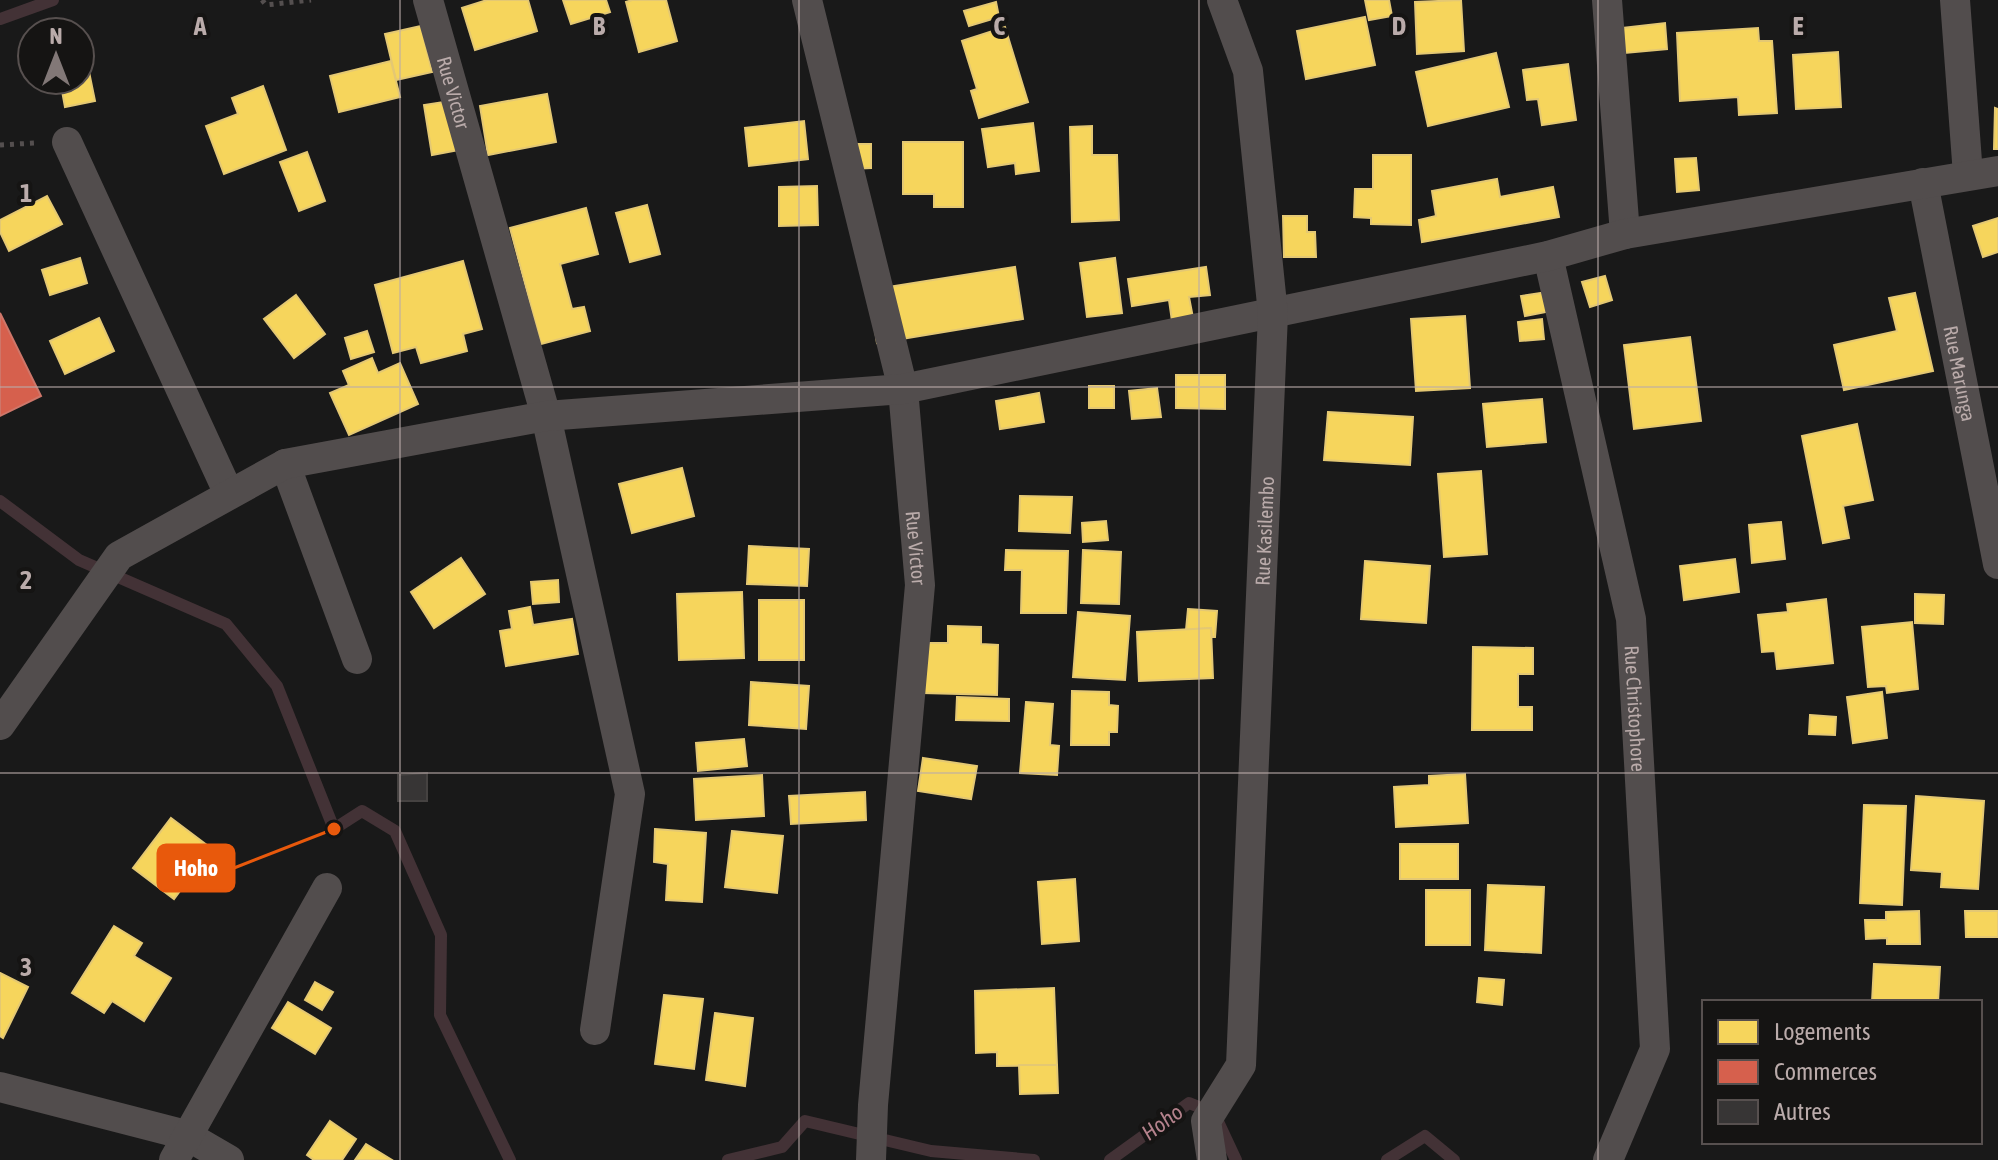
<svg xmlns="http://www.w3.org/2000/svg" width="1998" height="1160" viewBox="0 0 1998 1160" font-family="'Asap Condensed',sans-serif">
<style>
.homes{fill:#f6d55c;stroke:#e4c873;stroke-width:2}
.shops{fill:#d6604d;stroke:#ce7669;stroke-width:2}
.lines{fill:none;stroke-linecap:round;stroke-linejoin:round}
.stream{stroke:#433236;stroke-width:12}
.building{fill:#373535;stroke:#454241;stroke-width:2}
.path{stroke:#544f4f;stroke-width:5;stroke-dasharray:4 6;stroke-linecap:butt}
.street{stroke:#524d4d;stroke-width:30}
.grid{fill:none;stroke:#baabaa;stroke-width:2;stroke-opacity:0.55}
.labels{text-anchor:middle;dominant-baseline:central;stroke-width:8;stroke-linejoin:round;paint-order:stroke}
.street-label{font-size:20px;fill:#baabaa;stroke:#151413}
.water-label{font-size:22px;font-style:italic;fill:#b4828c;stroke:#151413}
.grid-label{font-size:26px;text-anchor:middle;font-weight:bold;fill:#baabaa;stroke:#151413;stroke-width:8;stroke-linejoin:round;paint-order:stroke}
.leader{fill:none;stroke:#e8590c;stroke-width:3}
.callout-dot{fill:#e8590c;stroke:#151413;stroke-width:3}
.callout{fill:#e8590c;stroke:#e8590c;stroke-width:3}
.callout-label{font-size:22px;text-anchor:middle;font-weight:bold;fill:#fff}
</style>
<rect width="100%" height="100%" fill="#191919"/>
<!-- homes -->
<g class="homes">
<path d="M487,0H528L537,31L475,50L462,8Z"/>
<path d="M563,0H606L610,12L571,24Z"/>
<path d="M632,0H666L677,41L639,52L626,2Z"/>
<path d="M1365,0H1389L1392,16L1369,20Z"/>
<path d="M1461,0L1464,51L1417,54L1415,2Z"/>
<path d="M996,2L999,17L969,26L964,11Z"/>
<path d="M1365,17L1375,65L1306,79L1297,31Z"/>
<path d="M1665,23L1667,49L1625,53L1623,28Z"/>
<path d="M421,26L432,72L396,80L385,34Z"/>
<path d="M1005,27L1028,102L979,118L971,91L977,89L962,41Z"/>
<path d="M1758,28L1759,41H1772L1777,113L1739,115L1738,97L1680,101L1677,33Z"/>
<path d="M1838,52L1841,107L1796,109L1793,55Z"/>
<path d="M1496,53L1509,107L1428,126L1416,72Z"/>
<path d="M391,61L400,97L339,112L330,76Z"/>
<path d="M87,62L95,101L65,107L60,80H80V63Z"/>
<path d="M1568,64L1576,120L1542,125L1538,99L1527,100L1523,70Z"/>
<path d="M263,86L286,150L224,174L206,126L238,114L232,98Z"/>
<path d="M547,94L556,142L488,155L480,106Z"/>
<path d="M451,101L459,150L432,155L424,105Z"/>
<path d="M1995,108L1998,109V149H1994Z"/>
<path d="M804,121L808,159L749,166L745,128Z"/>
<path d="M1033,123L1039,171L1016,174L1015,163L988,167L982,129Z"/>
<path d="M1092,126V155H1117L1119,220L1072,222L1070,127Z"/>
<path d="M903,142H963V207H934V194H903Z"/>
<path d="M848,144H871V168L849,169Z"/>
<path d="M307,152L325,201L299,211L280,162Z"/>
<path d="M1373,155H1411V225L1371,224V218L1354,217L1355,189H1373Z"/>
<path d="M1696,158L1699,190L1677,192L1675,159Z"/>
<path d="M1497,179L1500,197L1553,187L1559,217L1422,242L1419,220L1436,216L1432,191Z"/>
<path d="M817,186L818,225L779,226V187Z"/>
<path d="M47,196L62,224L9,251L0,232V220Z"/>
<path d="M647,205L660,254L630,262L616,213Z"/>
<path d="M586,208L598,254L560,264L572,309L584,307L590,331L541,344L510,228Z"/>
<path d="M1283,216H1307V232H1315L1316,257H1284Z"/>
<path d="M1998,218V252L1983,257L1973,226Z"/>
<path d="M80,258L87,283L50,295L42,270Z"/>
<path d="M1115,258L1122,313L1087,317L1080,263Z"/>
<path d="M463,261L482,329L463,334L467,351L421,363L416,347L393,353L375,285Z"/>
<path d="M1015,267L1023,319L877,343L869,290Z"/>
<path d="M1206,267L1210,295L1189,297L1193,318L1172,321L1169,300L1132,306L1128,279Z"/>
<path d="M1605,276L1612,300L1590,307L1582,282Z"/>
<path d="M1548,292L1551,311L1525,316L1521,296Z"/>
<path d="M1915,293L1933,371L1844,390L1834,345L1897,331L1889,298Z"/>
<path d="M296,295L325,334L294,358L264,319Z"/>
<path d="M1465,316L1470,388L1416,391L1411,319Z"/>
<path d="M99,318L114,351L65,374L50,341Z"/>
<path d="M1542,319L1544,339L1520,341L1518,322Z"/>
<path d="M367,331L374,352L351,359L345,338Z"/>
<path d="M1690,337L1701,421L1634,429L1624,345Z"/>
<path d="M372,358L378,373L400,363L418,404L349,435L330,393L349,385L343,371Z"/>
<path d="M1176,375H1225V409L1176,408Z"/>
<rect x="1089" y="386" width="25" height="22"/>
<path d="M1157,388L1161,417L1132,419L1129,391Z"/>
<path d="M1039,393L1044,422L1000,429L996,401Z"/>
<path d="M1542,399L1546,442L1487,447L1483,404Z"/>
<path d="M1328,412L1413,417L1410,465L1324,460Z"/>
<path d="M1857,424L1873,500L1843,506L1849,538L1823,543L1802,436Z"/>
<path d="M682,468L694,516L632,533L619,484Z"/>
<path d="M1481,471L1487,554L1444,557L1438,474Z"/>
<path d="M1020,496L1072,497L1070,533L1019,531Z"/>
<path d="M1106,521L1108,540L1083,542L1082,523Z"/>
<path d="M1781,522L1785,559L1752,563L1749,525Z"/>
<path d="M749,546L809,549L807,586L747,584Z"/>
<path d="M1006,550L1068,551L1066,613H1021L1022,570H1005Z"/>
<path d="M1083,550L1121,552L1119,604L1081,603Z"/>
<path d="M461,558L485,594L434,628L411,592Z"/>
<path d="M1735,559L1739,592L1684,600L1680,566Z"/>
<path d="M1365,561L1430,566L1426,623L1361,619Z"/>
<path d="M558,580L559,602L533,604L531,582Z"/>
<path d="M742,592L744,658L679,660L677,594Z"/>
<path d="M1915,594L1944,595L1943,624L1915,623Z"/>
<path d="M1826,599L1833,663L1777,669L1775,651L1762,652L1758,615L1788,612L1787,604Z"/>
<rect x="759" y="600" width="45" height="60"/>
<path d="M530,607L533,625L572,619L578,654L506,666L500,631L512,629L509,611Z"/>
<path d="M1188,609L1217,611L1215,637H1212L1211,628L1186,630Z"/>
<path d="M1078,612L1130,616L1125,680L1073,677Z"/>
<path d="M1912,622L1918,689L1887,693L1886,686L1868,687L1862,627Z"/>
<path d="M948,626L981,627V644L998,645L997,695L923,693L924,643H948Z"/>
<path d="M1211,628L1213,678L1139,681L1137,632Z"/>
<path d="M1473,647L1533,648V674H1518V707H1532V730H1472Z"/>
<path d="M751,682L809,686L806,729L749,725Z"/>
<path d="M1072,691L1109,692V705L1118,706L1117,732H1109V745H1071Z"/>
<path d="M1882,692L1887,738L1853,743L1847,697Z"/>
<path d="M957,697L1009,699V721L956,720Z"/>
<path d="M1026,702L1053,704L1050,745L1059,746L1057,775L1020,773Z"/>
<path d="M1810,715L1836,717L1835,735L1809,734Z"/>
<path d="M744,739L747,766L698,771L696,743Z"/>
<path d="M923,758L977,766L971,799L918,791Z"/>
<path d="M1465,774L1468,823L1396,827L1394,787L1429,785V776Z"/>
<path d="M762,775L764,816L696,820L694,779Z"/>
<path d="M865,792L866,820L791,824L789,796Z"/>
<path d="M1916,796L1984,801L1978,889L1941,887L1942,872L1911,870Z"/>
<path d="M1864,805L1906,806L1902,905L1860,903Z"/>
<path d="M171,818L220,855L205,874L197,868L174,899L133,868Z"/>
<path d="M655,829L706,833L702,902L666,900L668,864L654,862Z"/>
<path d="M732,831L783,836L777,893L725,887Z"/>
<rect x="1400" y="844" width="58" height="35"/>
<path d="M1075,879L1079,941L1042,944L1038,882Z"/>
<path d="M1488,885L1544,887L1541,953L1485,950Z"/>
<rect x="1426" y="890" width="44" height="55"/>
<path d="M1919,911L1920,944H1887V938L1866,939L1865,920H1886V912Z"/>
<path d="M1965,911H1998V937H1966Z"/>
<path d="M114,926L142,943L134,956L171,978L144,1021L112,1001L104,1013L72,993Z"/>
<path d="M1874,964L1940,967L1938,1002H1872Z"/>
<path d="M0,973L28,987L3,1038L0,1036Z"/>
<path d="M1479,978L1504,980L1502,1005L1477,1002Z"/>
<path d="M315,982L333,992L322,1010L305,1000Z"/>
<path d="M1054,988L1057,1065L997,1066V1052L976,1053L975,991Z"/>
<path d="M664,995L703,999L694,1069L655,1064Z"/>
<path d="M288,1002L331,1028L315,1054L272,1028Z"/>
<path d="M715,1013L753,1018L745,1086L706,1080Z"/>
<path d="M1019,1065H1057L1058,1093L1020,1094Z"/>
<path d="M330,1121L356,1139L342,1160H314L307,1155Z"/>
<path d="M366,1144L392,1160H355Z"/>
</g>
<!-- shops -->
<path class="shops" d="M0,313L41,396L0,416Z"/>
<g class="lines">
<!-- stream -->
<g class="stream">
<path d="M0,19L53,0"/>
<path d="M0,501L79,560L226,624L277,686L334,829L362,811L395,831L441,935L440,1015L510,1160"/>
<path d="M728,1160L782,1147L805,1121L931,1151L1034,1160"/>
<path d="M1110,1160L1189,1103L1214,1113L1236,1160"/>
<path d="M1387,1160L1425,1136L1454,1160"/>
</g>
</g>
<!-- building -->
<path class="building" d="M427,773V801H398V775Z"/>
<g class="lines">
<!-- path -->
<g class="path">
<path d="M262,0L266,5L311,0"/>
<path d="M0,145L35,143"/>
</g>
<!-- street -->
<g class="street">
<path id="s1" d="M428,0L546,416L630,794L595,1030"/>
<path id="s2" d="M807,0L903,389L920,585L873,1105L871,1160"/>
<path d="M1607,0L1625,234"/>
<path d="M1955,0L1968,175"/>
<path d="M67,142L229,494"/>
<path id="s3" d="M1923,183L1998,564"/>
<path id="s4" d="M1548,256L1631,619L1655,1049L1608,1160"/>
<path d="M285,464L357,659"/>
<path d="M0,725L119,556L285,464L546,416L903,389L1548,256L1625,234L1998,171"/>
<path d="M0,1087L186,1135L229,1160"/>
<path d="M174,1160L327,888"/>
<path id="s5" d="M1212,1160L1206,1121L1241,1065L1273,314L1248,71L1222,0"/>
</g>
</g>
<!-- grid -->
<path class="grid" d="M400,0V1160M799,0V1160M1199,0V1160M1598,0V1160M0,387H1998M0,773H1998"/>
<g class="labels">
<!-- street labels -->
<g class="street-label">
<text stroke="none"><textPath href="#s1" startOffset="96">Rue Victor</textPath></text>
<text stroke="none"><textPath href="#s3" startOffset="194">Rue Marunga</textPath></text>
<text stroke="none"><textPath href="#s5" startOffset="640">Rue Kasilembo</textPath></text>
<text stroke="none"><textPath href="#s2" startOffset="560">Rue Victor</textPath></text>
<text stroke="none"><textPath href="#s4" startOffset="462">Rue Christophore</textPath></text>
</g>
<!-- water labels -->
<g class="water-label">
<text transform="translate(1162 1122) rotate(-36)">Hoho</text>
</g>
</g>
<g class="grid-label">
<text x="200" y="35">A</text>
<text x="599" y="35">B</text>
<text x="999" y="35">C</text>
<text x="1399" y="35">D</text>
<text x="1798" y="35">E</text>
<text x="26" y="202">1</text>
<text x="26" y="589">2</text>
<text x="26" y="976">3</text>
</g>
<!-- callouts -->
<path class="leader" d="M334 829L234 868"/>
<circle class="callout-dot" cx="334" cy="829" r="8"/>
<rect class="callout" x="158" y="845" width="76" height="46" rx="8"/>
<g class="callout-label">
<text x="196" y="876">Hoho</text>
</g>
<!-- legend -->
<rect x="1702" y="1000" width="280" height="144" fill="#151413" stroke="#57504f" stroke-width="2"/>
<rect x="1718" y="1020" width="40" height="24" fill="#f6d55c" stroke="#57504f" stroke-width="2"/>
<text x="1774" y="1040" font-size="24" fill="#baabaa">Logements</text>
<rect x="1718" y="1060" width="40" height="24" fill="#d6604d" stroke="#57504f" stroke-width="2"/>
<text x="1774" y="1080" font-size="24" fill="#baabaa">Commerces</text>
<rect x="1718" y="1100" width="40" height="24" fill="#373535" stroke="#57504f" stroke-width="2"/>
<text x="1774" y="1120" font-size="24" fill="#baabaa">Autres</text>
<!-- north arrow -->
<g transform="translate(56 56)"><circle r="38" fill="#151413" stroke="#57504f" stroke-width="2"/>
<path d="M0-6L14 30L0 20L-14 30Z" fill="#827877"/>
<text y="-12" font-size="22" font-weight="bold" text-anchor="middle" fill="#baabaa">N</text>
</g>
</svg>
